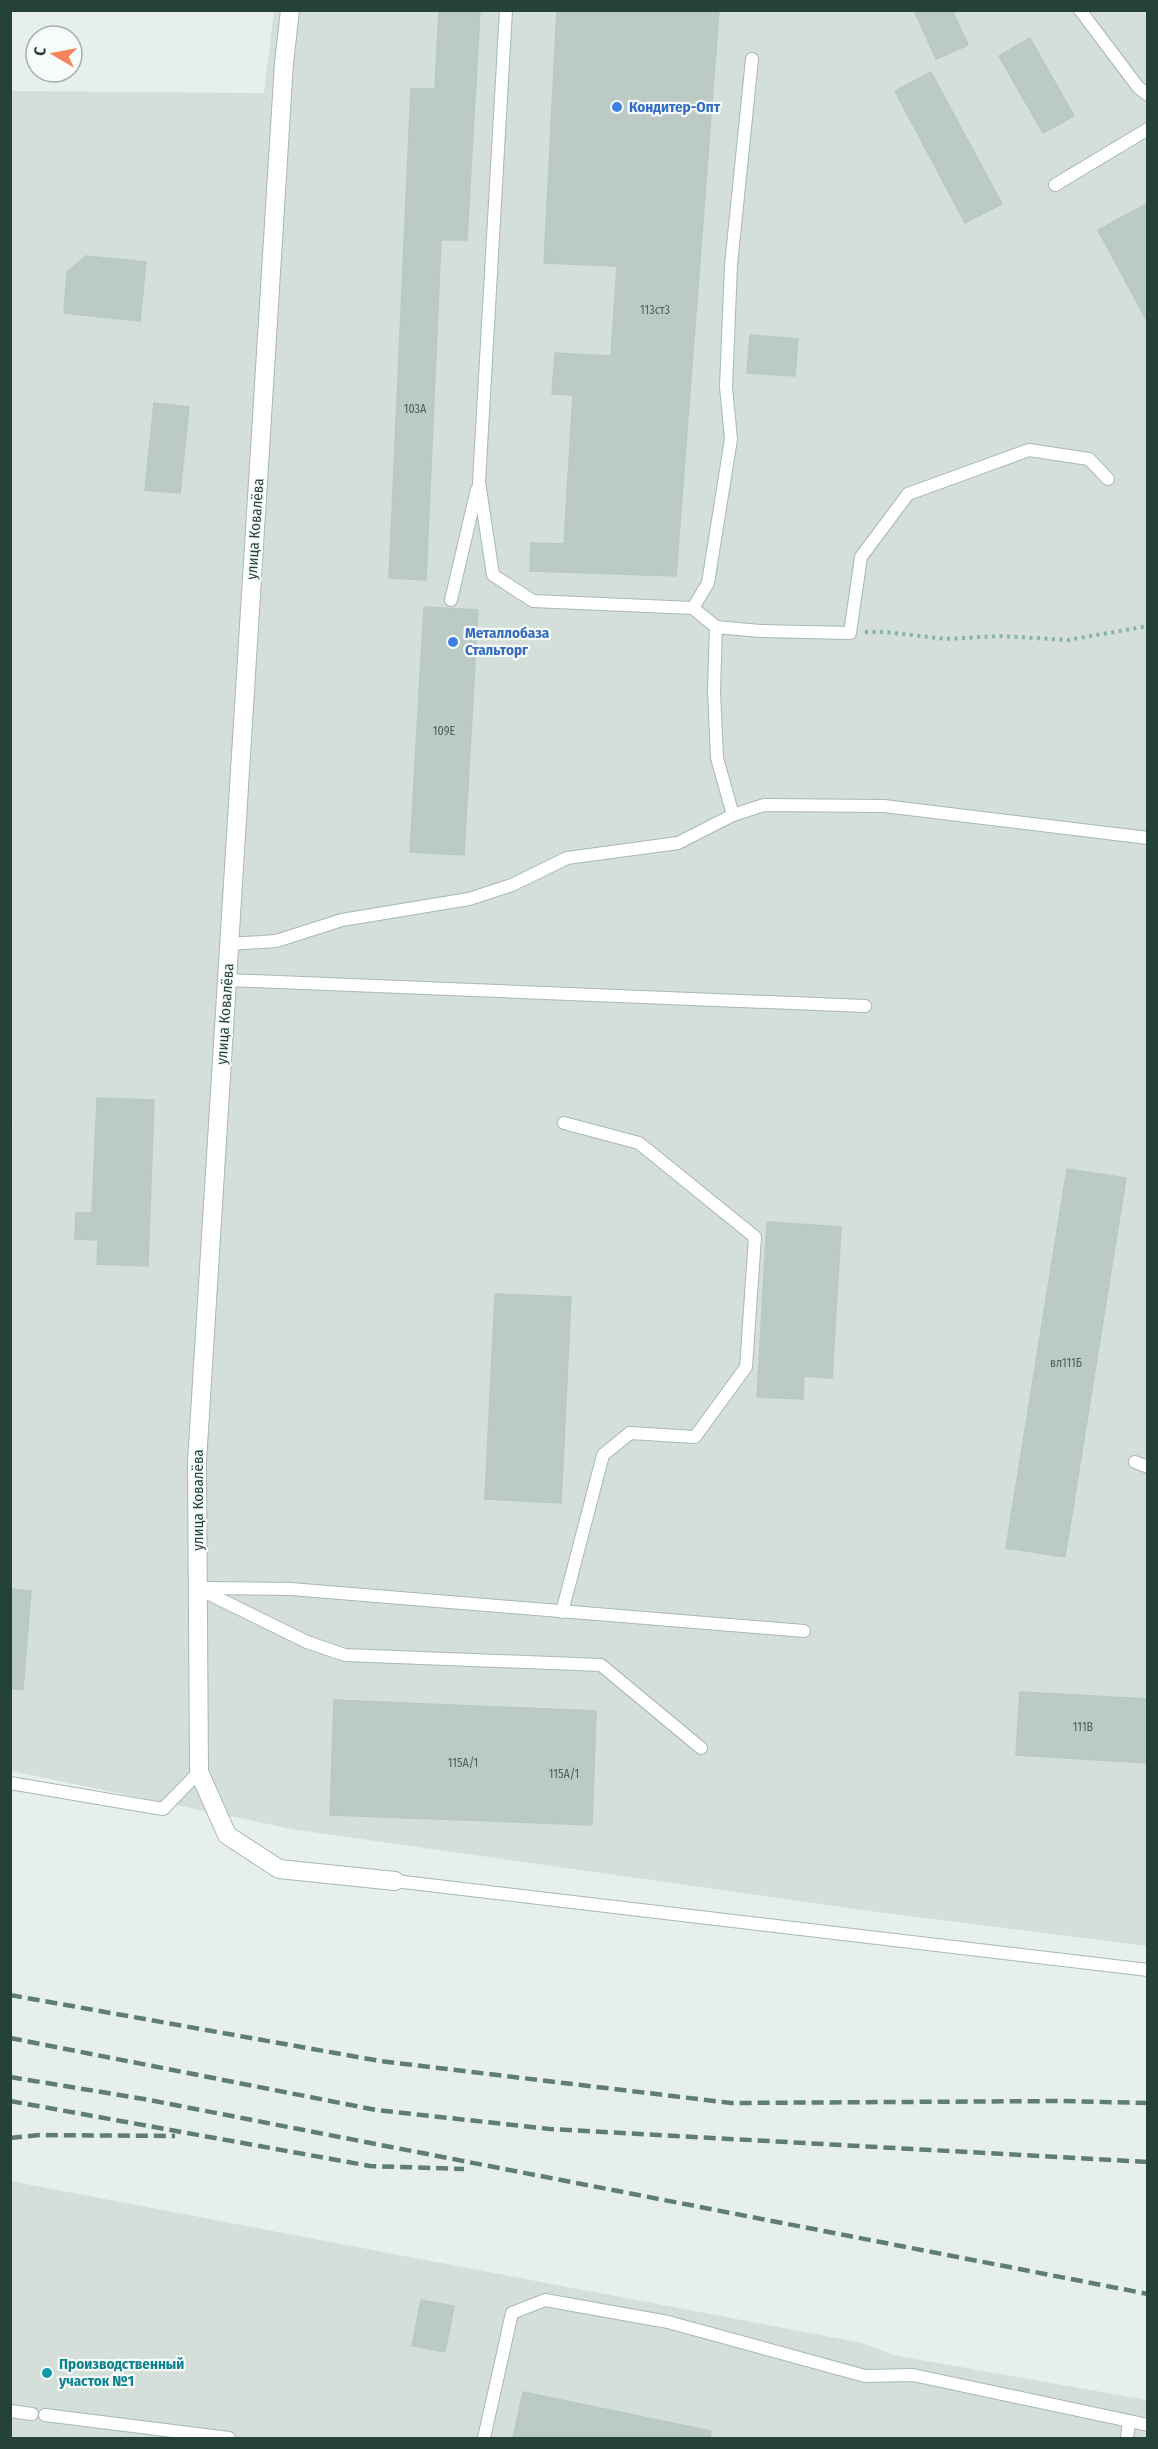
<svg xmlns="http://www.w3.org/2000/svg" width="1158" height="2449" viewBox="0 0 1158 2449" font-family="'Fira Sans Condensed',sans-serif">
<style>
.built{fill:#d4dfda}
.building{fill:#bbcac4;stroke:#b8c9c2;stroke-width:1.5}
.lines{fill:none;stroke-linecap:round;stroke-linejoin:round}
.service-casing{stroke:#a8b8b2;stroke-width:14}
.minor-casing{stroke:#a8b8b2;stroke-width:20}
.path{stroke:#86b3a5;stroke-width:4;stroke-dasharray:3 4.5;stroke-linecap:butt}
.service{stroke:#fff;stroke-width:12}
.minor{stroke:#fff;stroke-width:18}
.rail{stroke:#5f7d75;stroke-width:4.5;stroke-dasharray:12 6;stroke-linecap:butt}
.shop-dot{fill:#3f7fe0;stroke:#f7fbf9;stroke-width:2}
.culture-dot{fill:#0f9aa8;stroke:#f7fbf9;stroke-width:2}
.labels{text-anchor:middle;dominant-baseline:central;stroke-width:4.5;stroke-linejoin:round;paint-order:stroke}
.number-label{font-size:12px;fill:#4a645c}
.shop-label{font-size:15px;font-weight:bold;fill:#366cbe;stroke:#f7fbf9;text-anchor:start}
.street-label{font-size:15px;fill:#24423a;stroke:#f7fbf9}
.culture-label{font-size:15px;font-weight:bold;fill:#0d838f;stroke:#f7fbf9;text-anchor:start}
</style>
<rect width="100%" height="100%" fill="#e6efeb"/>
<!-- built -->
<g class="built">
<path d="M274,11H1147V1946L877,1912L297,1830L11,1771L10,1137L13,1119L11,1118V91L264,93Z"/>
<path d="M10,2181L862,2343L893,2355L1147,2400V2438H11Z"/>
</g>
<!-- building -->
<g class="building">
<path d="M439,10H480L467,240H441L426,580L389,578L411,89H435Z"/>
<path d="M557,10H719L676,576L530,571L531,543L564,544L573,395L552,394L555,353L611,356L617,266L544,263Z"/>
<path d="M914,10H952L968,45L936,59Z"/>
<path d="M1030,38L1074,116L1043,133L999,56Z"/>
<path d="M931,72L1002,204L965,223L895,91Z"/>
<path d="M1148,203V323L1098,230Z"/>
<path d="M86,256L146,262L140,321L64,313L67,272Z"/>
<path d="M750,335L798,339L795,376L747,373Z"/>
<path d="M154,403L189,407L180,493L145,490Z"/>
<path d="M424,607L478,610L464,855L410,852Z"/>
<path d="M97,1098L154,1100L148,1266L97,1264L98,1240L75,1239L76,1213H92Z"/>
<path d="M1067,1169L1126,1178L1065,1557L1006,1548Z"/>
<path d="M767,1222L841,1227L832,1378L804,1376L803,1399L757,1397Z"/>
<path d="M495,1294L571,1297L561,1503L485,1499Z"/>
<path d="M10,1589L31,1591L23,1689H10Z"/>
<path d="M1020,1692L1148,1699V1763L1016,1755Z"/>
<path d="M334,1700L596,1711L592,1825L330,1815Z"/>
<path d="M421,2300L454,2306L445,2352L412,2346Z"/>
<path d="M523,2392L711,2431L710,2439H513Z"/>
</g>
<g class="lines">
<!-- service casing -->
<g class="service-casing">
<g id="service">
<path d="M506,10L479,482L493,575L533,601L693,608L716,627L714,691L717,758L733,815"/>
<path d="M1080,10L1138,87L1148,95"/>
<path d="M1055,185L1148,129"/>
<path d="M451,600L477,489"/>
<path d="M693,608L708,583L731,439L726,387L731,265L752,59"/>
<path d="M716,627L760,631L850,633L861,557L908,494L1029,450L1089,459L1108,479"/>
<path d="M229,944L276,941L342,920L469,899L512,885L567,858L678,843L733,815L764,805L884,806L1148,838"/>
<path d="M227,980L865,1006"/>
<path d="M1135,1462L1148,1467"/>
<path d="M198,1588L291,1589L804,1631"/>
<path d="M201,1590L307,1642L345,1655L601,1665L701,1748"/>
<path d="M562,1612L603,1455L630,1433L695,1437L746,1367L755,1237L639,1143L564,1123"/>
<path d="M10,1783L163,1809L199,1772"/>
<path d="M395,1881L1148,1970"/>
<path d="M10,2411L32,2414"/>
<path d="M45,2415L229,2438"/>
<path d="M484,2438L512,2313L545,2300L668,2322L865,2376L913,2375L1148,2425"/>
<path d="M1127,2438L1129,2422"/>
</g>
</g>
<!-- minor casing -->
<g class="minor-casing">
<path id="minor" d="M290,10L284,63L197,1462L199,1772L227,1835L279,1869L395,1881"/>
</g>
<!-- path -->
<path class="path" d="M865,632H886L946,639L1000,636L1068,640L1148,626"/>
<!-- service -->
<use href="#service" class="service"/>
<!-- minor -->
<use href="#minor" class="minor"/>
<!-- rail -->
<g class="rail">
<path d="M10,1995L380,2061L731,2103L1062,2101L1148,2103"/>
<path d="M10,2038L376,2110L550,2129L1148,2162"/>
<path d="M10,2077L144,2099L1148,2294"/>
<path d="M10,2101L370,2166L464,2169"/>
<path d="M10,2138L39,2135L175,2136"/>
</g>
</g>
<!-- markers -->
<g class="shop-dot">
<circle cx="617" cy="107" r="6"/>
<circle cx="453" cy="642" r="6"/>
</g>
<circle class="culture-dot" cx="47" cy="2373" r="6"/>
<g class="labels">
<!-- number labels -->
<g class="number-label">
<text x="655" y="310">113ст3</text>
<text x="415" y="409">103А</text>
<text x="444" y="731">109Е</text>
<text x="1066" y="1363">вл111Б</text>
<text x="1083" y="1727">111В</text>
<text x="463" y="1763">115А/1</text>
<text x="564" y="1774">115А/1</text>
</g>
<!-- shop labels -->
<g class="shop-label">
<text x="629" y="107">Кондитер-Опт</text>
<text x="465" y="633">Металлобаза<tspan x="465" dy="17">Стальторг</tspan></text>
</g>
<!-- street labels -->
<g class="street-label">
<text transform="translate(255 529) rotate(-86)">улица Ковалёва</text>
<text transform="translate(225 1014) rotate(-86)">улица Ковалёва</text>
<text transform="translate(198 1500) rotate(-90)">улица Ковалёва</text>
</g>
<!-- culture labels -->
<g class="culture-label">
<text x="59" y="2364">Производственный<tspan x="59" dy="17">участок №1</tspan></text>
</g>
</g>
<!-- border -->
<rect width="1158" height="2449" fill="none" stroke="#24423a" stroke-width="24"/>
<!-- north arrow -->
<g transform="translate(54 54) rotate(280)"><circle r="28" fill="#f7fbf9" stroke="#a3b1ad" stroke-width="1.5"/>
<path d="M0-4.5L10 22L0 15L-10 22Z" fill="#f4845f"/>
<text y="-9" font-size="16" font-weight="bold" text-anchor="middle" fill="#24423a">С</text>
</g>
</svg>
